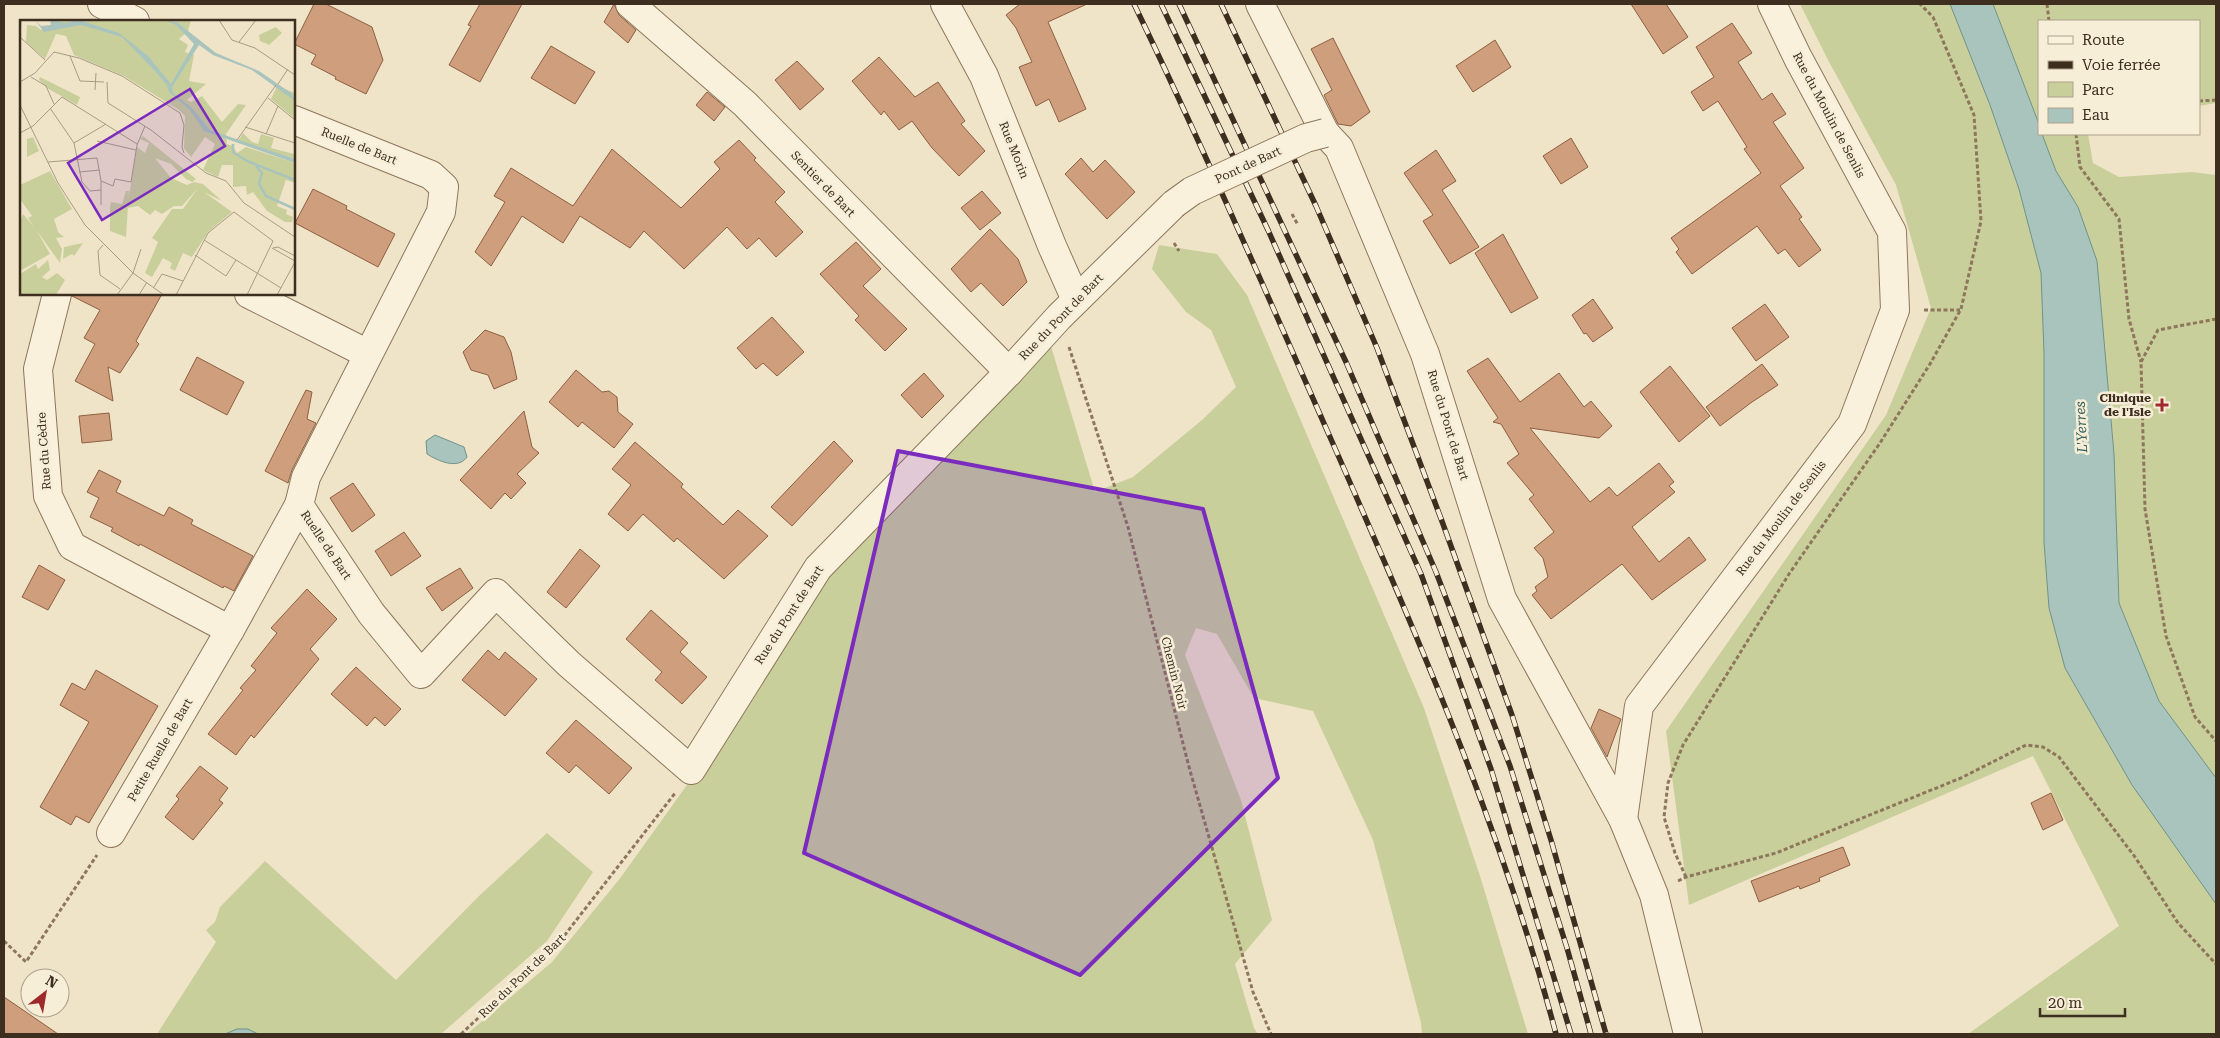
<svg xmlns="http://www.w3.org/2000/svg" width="2220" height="1038" viewBox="0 0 2220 1038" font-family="'Roboto Serif',serif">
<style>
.green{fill:#c9cf9b}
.water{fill:#a9c4bc;stroke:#6f938a}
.building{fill:#cf9f7d;stroke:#8d5f41}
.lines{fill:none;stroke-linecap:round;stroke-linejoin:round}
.minor-casing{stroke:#8d765c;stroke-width:30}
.path{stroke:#8d765c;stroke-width:3;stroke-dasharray:4 2.5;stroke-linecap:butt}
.minor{stroke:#faf1dc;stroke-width:28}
.rail-casing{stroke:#3d2e20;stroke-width:5.5}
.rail{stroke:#f7eed8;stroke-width:4;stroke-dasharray:11;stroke-linecap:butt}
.minor-bridge-casing{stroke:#8d765c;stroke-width:30;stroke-linecap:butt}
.minor-bridge{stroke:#faf1dc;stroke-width:28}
.marked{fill:#7b2cbf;fill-opacity:0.2;stroke:#7b2cbf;stroke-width:4;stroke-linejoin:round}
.poi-dot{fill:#9e2a2b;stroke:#f7eed8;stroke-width:2}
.labels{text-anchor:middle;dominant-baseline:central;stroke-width:5;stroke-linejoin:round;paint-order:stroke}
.street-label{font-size:12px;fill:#3d2e20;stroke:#f7eed8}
.poi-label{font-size:12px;font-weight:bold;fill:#3d2e20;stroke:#f7eed8;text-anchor:end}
.water-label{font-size:14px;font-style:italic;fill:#2f5d5a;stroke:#f7eed8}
.inset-river{fill:none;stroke:#a9c4bc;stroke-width:2.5}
.inset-road{fill:none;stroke:#a89b85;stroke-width:1}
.view{fill:#7b2cbf;fill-opacity:0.15;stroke:#7b2cbf;stroke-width:2.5}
.inset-edge{fill:none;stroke:#3d2e20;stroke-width:2.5}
</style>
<rect width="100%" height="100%" fill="#f0e4c8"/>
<!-- green -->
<g class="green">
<path d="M1800,4H2216V103L2199,106V21H2039V134H2088L2093,163L2119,177L2192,172L2216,175V1034H1968L2119,926L2033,756L1689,905L1666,731L1886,415L1931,308L1896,185L1828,60Z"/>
<path d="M1159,245L1217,254L1247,295L1424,708L1480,876L1528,1034H1422L1421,1023L1373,840L1313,711L1254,698L1217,634L1196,628L1185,655L1241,800L1272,920L1235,964L1254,1028L1258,1034H467L552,962L621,877L750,697L808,598L1050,343L1095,492L1133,477L1202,420L1236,387L1211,330L1186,312L1152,269Z"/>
<path d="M547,833L593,872L547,941L441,1034H157L216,942L206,930L215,922L220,907L265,861L396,980L479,896Z"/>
</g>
<!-- water -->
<g class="water">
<path d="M1950,4H1993L2039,124V134H2042L2056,171L2078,207L2097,261L2114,454L2119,603L2159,701L2216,778V904L2132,785L2065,668L2049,608L2044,542V353L2041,273L2019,189L1990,105Z"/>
<path d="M435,435L464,447L467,457C458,470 438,461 427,454L426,441Z"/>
<path d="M237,1029H248L258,1034H225Z"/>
</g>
<!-- building -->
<g class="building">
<path d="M314,4H326L372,27L383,60L366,94L335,79L336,77L311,64L316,55L294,44Z"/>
<path d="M480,4H522L480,82L449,65L471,26L468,25Z"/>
<path d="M614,4L619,15L636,30L628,43L604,22Z"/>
<path d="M1020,4H1087L1048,22L1086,109L1059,122L1049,99L1036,106L1019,67L1032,62L1016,28L1006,15Z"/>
<path d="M1631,4H1666L1688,37L1663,54Z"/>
<path d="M1732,23L1752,53L1738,62L1762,100L1772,93L1786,114L1773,122L1804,168L1780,186L1802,217L1799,219L1821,250L1799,267L1785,249L1778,254L1757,226L1692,274L1676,252L1679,249L1671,238L1761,173L1744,149L1747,147L1718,101L1703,111L1691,92L1714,77L1696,47Z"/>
<path d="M1333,38L1370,112L1351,126L1338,124L1324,95L1332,90L1311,49Z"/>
<path d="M1495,40L1511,67L1473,92L1456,66Z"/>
<path d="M551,46L595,72L575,104L531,78Z"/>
<path d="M879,57L915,97L938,82L965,121L961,124L985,151L959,176L932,148L912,121L899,130L884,111L881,115L852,81Z"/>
<path d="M797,61L824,89L800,110L775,80Z"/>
<path d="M707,92L725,107L714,121L696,105Z"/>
<path d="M1571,138L1588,167L1561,184L1543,156Z"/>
<path d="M739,140L756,158L754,160L785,192L775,202L803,232L776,257L759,238L747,249L727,227L684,269L644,231L630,248L580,216L563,243L522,216L491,266L475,252L505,202L494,196L511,168L573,206L612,149L681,208L720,169L714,162Z"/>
<path d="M1436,150L1456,181L1442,190L1479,247L1450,264L1423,221L1433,215L1404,173Z"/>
<path d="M1081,158L1093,172L1105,160L1135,192L1107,219L1065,174Z"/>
<path d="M313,189L347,206L346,209L395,234L378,267L295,223Z"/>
<path d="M982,191L1001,213L980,230L961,208Z"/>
<path d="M990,229L1018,259L1027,282L1003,306L981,283L971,292L951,269Z"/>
<path d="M1503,234L1538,298L1511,313L1475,253Z"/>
<path d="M856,242L881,269L863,286L907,329L885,351L855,320L859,316L820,274Z"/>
<path d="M72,294H162L136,341L139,344L120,373L108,367L113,401L75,381L95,344L84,338L100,310L72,296Z"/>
<path d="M1593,299L1613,328L1593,342L1586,333L1584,334L1572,315Z"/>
<path d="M1765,304L1789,337L1756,361L1732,328Z"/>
<path d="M772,317L804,352L777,376L763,363L756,369L737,348Z"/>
<path d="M485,330L504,337L511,352L517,379L494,389L488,375L471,370L463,352Z"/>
<path d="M197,357L244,382L227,415L180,390Z"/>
<path d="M1488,358L1520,402L1559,373L1584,407L1591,401L1612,426L1599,438L1530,428L1590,502L1609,487L1617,496L1659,463L1674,482L1669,486L1675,492L1632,527L1659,562L1689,537L1706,560L1652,600L1622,564L1551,619L1532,595L1537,591L1535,587L1548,577L1543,558L1534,548L1554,532L1529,499L1534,495L1507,463L1519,454L1501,424L1493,422L1498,418L1467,371Z"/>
<path d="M1762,364L1778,385L1752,402L1720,426L1706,407Z"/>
<path d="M1670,366L1710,416L1679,442L1640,392Z"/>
<path d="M576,370L602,392L609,391L617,397L618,412L633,424L614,448L582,422L578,427L549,402Z"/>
<path d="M924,373L944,396L922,418L901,395Z"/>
<path d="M306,390L312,392L307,419L316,423L292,470L288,483L265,471Z"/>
<path d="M524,411L532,447L539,453L517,474L526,483L511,499L505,493L491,509L460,480Z"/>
<path d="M109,413L112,440L82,443L79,416Z"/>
<path d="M834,441L853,461L792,526L771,507Z"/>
<path d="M635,442L683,484L681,487L723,525L738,510L768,536L724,579L677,538L674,542L643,514L628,531L608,514L631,485L612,469Z"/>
<path d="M99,470L121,481L116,492L164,516L169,507L193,520L191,524L253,556L234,591L224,586L223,588L140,544L139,546L111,531L113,528L90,517L99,498L87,492Z"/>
<path d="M353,483L375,515L352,532L330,498Z"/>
<path d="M404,532L421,556L391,576L375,551Z"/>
<path d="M580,549L600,566L566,608L547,592Z"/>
<path d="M39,565L65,580L48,610L22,597Z"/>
<path d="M460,568L473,588L442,611L426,588Z"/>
<path d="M307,589L337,619L310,649L319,659L254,738L251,735L236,755L208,734L243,690L240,688L256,670L251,666L277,633L271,628Z"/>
<path d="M651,610L688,643L680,652L707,677L682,704L655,680L662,672L626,639Z"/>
<path d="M488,650L499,660L505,652L537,679L505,716L462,680Z"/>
<path d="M356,667L401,709L385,726L375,717L367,726L331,694Z"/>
<path d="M96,670L158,706L89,823L76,816L71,825L40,807L89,722L60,705L72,683L85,690Z"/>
<path d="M1599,709L1621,719L1607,757L1591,728Z"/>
<path d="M576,720L632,768L609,794L576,765L569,773L546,753Z"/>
<path d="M200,766L228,788L219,800L223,803L193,840L165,817L179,799L176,796Z"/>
<path d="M2051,793L2063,820L2043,830L2031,803Z"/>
<path d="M1843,847L1850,865L1819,878L1820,881L1800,889L1799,886L1759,902L1751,881Z"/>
<path d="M4,997L26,1012L58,1034H4Z"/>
</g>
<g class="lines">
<!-- minor casing -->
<g class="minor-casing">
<g id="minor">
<path d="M102,4L135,21"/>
<path d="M630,4L745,104L1009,372"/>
<path d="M945,4L984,76L1052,246L1076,300"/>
<path d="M1260,4L1325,133L1339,148L1425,354L1502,599L1623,819L1654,895L1688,1034"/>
<path d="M294,120L431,175L444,187L441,212L306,477L299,505L371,613L421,674L496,593L569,664L691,770L818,568L1009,372L1059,317L1174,204"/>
<path d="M57,294L38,369L48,496L72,546L230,630"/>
<path d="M249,294L368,354"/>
<path d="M1623,819L1639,706L1852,424L1895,310L1892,232L1798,58L1772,4"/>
<path d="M111,833L230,630L299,505"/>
</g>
</g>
<!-- path -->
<g class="path">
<path d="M2047,4L2049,21"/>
<path d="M2199,101L2216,100"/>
<path d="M2076,134L2080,167L2119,219L2129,319L2141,362"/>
<path d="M1292,214L1298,225"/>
<path d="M1174,243L1179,251"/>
<path d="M1924,310H1960"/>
<path d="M2216,319L2158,330L2141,362L2145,509L2166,636L2195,717L2216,741"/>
<path d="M1069,347L1128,527L1189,767L1253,992L1271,1034"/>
<path d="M1686,877L1675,853L1664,817L1668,783L1683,745L1789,574L1880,443L1930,364L1961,309L1981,221L1974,115L1933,17L1920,4"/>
<path d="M1678,881L1686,877L1776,853L1961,778L2026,745L2043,747L2059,757L2135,857L2178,923L2216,964"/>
<path d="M4,941L26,962L97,855"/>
<path d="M461,1034L557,945L676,792"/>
</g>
<!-- minor -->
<use href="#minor" class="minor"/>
<!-- rail casing -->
<g class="rail-casing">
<g id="rail">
<path d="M1134,4C1203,147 1266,292 1330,437C1416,632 1502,829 1556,1034"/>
<path d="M1161,4L1268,230L1421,574L1491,769L1571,1034"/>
<path d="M1179,4L1346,362L1436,572L1510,766L1567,948L1591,1034"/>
<path d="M1221,4L1316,206L1377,348L1443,524L1512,715L1551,840L1606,1034"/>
</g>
</g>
<!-- rail -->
<use href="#rail" class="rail"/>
<!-- minor-bridge casing -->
<g class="minor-bridge-casing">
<path id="minor-bridge" d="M1174,204L1192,191L1306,138L1325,133"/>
</g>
<!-- minor-bridge -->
<use href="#minor-bridge" class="minor-bridge"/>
</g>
<!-- marked area -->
<path class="marked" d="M898,451L1203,509L1278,778L1080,975L804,853Z"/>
<!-- markers -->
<path class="poi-dot" d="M2159.5 397.5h5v5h5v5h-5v5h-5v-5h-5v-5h5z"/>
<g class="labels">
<!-- street labels -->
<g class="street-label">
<text transform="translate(1829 115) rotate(62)">Rue du Moulin de Senlis</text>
<text transform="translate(359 146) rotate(22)">Ruelle de Bart</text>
<text transform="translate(1014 150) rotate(68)">Rue Morin</text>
<text transform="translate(1248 165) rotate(-25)">Pont de Bart</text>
<text transform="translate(823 184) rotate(46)">Sentier de Bart</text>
<text transform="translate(1061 317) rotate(-46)">Rue du Pont de Bart</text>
<text transform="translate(1448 425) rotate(73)">Rue du Pont de Bart</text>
<text transform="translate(44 451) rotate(-94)">Rue du Cèdre</text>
<text transform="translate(1781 518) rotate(-53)">Rue du Moulin de Senlis</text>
<text transform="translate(326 545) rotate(56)">Ruelle de Bart</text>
<text transform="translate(789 615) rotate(-57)">Rue du Pont de Bart</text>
<text transform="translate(1174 673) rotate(76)">Chemin Noir</text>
<text transform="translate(160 750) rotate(-60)">Petite Ruelle de Bart</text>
<text transform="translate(522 976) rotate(-44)">Rue du Pont de Bart</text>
</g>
<!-- poi labels -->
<g class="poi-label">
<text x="2151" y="398">Clinique<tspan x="2151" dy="14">de l'Isle</tspan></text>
</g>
<!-- water labels -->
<g class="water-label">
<text transform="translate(2081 427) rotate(-93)">L'Yerres</text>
</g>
</g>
<!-- overview -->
<g transform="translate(20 20)">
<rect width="275" height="275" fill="#f0e4c8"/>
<path d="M39,0H171L168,11L159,19L168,25L165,32L174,35L169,61L186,64L167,80L171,82L182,76L202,102L218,84L226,85L206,114L207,124L213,126L217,133L226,127L275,143V163L266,160L257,186L267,190L266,194L273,197L272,202H265L247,191L233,172L227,175L226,166L213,167V145H202L198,157L183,150L195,124L185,117L171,137L164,128L165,96L159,90L104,56L54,35L46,16L36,14L25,39L6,22L7,5L16,6L21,10ZM256,7L262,13L249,25L240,21L239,15ZM20,57L60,77L57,85L27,68L19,60ZM257,66L275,73L274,98L251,79ZM223,113L232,122L238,124L241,114L254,118L251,128L274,134L275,139L218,121ZM123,116L176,159L172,162L166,159L151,144L135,138L151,158L167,165L174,162L183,164L202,181L184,172L212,192L188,212L172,237L163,233L155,251L150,248L152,243L143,238L132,257L125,253L138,222L132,218L152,189H163L178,168L162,186H154L142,194L135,190L130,195L118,186L107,188L117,127L125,133L129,123L120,119ZM13,117L19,131L7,137V119ZM30,151L52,189L34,199L38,212L44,217L36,218L42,229L40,243L17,211L30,234L0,251V201L3,194L14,207L8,198L12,196L0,179V165ZM106,171H109L106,217L90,211V187L91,182L102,184ZM63,223L54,236L52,234L43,239L44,227ZM28,240L30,250L22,257L27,260L37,253L45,260L36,275H0V254L16,244L18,249Z" fill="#c9cf9b"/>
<path d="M15,0L21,6L31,5L30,0L45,3L59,0L99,13L128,36L151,64L174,24L156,5L145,0L158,3L196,33L239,51L271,73L275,81L232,50L193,35L179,25L152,67L153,73L172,88L190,110L275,139V143L184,111L170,90L149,72L147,65L135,51L102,17L61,5L24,12Z" fill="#a9c4bc"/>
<path class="inset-river" d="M213,124V132L227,141L275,160M236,146L242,153L239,164L246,176L275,189"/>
<path class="inset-road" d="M199,0L212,20L235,28L275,55M0,17L25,40M0,18L1,0M219,22L236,0M50,36L60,61L84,62M11,57L26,66L34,84M0,62L15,53L34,32L59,38L102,56L160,93L164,105L162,127L164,133M87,62L88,83L131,110L186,153L206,161L224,183L275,217M258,64L268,49M75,70L76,53M248,78L275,100M0,85L38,163L65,205L113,253L144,275M30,88L54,123M225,107L275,123M0,113L13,106L42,77L117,124M246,114L258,86M217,120L256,65M77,121L116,130M54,123L62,162L70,171L81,170M54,123L86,104M28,142L77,138L81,161L93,166L95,159L111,162L117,125L125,106M59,152L80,150M81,161V185M184,220L261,268M83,225L78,231L80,255L100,269M252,228L275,241M253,228L258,227L275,236M175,235L206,256L216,240M134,267L142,254L163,261M97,275L113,253L121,229M119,275L127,262M156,275L188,213L214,192L253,221L227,275M257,275L275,242"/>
<path class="view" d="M170,69L205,126L82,200L48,143Z"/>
<rect width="275" height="275" class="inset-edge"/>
</g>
<!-- border -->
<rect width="2220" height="1038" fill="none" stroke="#3d2e20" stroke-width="10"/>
<!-- legend -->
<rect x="2038" y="20" width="162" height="115" fill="#f7eed8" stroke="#ada18e"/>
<rect x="2048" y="36" width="25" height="8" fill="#faf1dc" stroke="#ada18e"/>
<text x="2082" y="45" font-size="15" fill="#3d2e20">Route</text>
<rect x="2048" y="61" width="25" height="8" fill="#3d2e20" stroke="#ada18e"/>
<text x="2082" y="70" font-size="15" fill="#3d2e20">Voie ferrée</text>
<rect x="2048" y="82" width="25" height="15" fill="#c9cf9b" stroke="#ada18e"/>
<text x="2082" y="95" font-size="15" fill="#3d2e20">Parc</text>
<rect x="2048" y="108" width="25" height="15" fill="#a9c4bc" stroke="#ada18e"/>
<text x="2082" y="120" font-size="15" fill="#3d2e20">Eau</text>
<!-- north arrow -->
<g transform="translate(45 993) rotate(31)"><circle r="24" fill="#f7eed8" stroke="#ada18e"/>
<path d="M0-4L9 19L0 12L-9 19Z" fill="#9e2a2b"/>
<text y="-8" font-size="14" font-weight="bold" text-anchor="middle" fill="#3d2e20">N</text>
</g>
<!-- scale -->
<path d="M2040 1008v8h85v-8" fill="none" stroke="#3d2e20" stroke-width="2.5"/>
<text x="2048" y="1008" font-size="15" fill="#3d2e20" stroke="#f7eed8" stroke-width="4" paint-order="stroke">20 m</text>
</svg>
